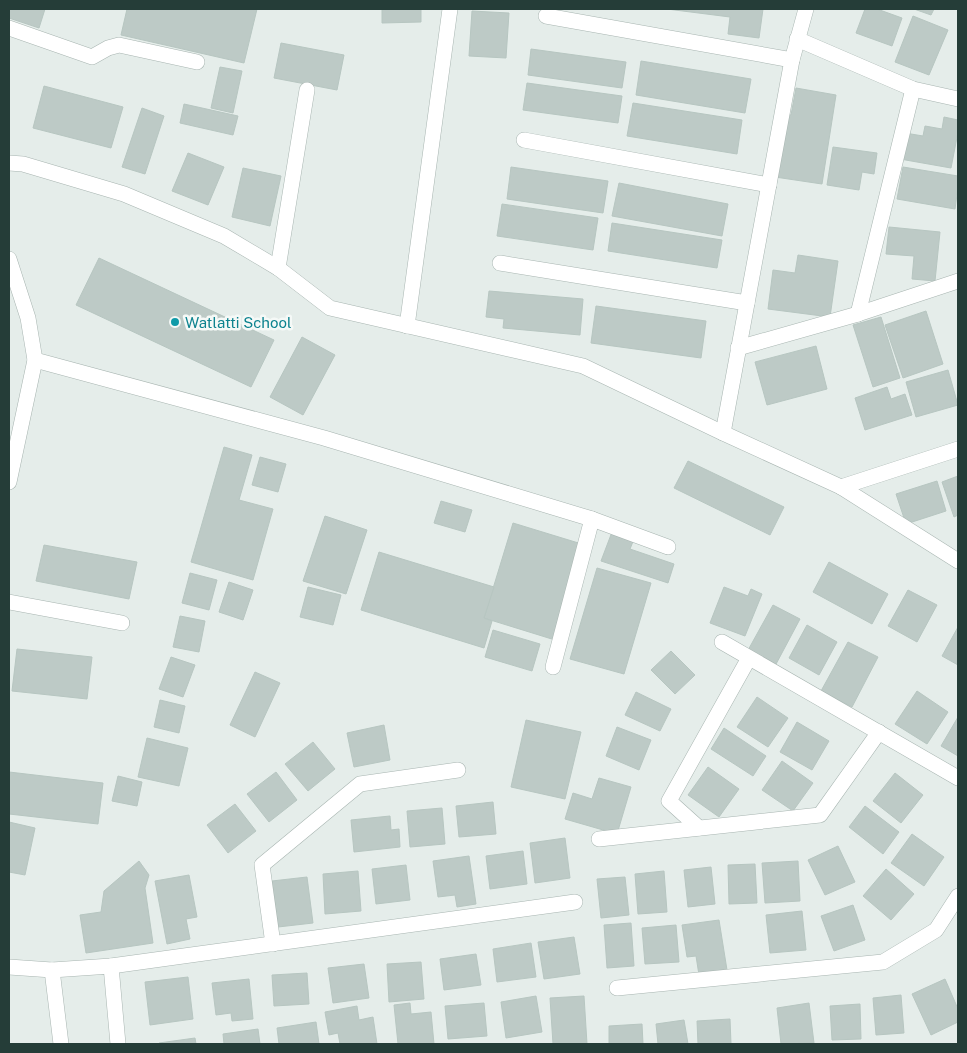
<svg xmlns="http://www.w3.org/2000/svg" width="967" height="1053" viewBox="0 0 967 1053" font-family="'Public Sans',sans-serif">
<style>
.building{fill:#bdcac6;stroke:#b7c6c1}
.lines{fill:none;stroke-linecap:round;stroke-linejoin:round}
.minor-casing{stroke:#a8b5b1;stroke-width:16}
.minor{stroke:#fff;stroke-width:15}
.culture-dot{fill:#0f9aa8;stroke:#f5f9f7;stroke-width:2}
.labels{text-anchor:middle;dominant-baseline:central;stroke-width:5;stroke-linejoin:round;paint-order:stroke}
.culture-label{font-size:15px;fill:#0d838f;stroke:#f5f9f7;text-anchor:start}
</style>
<rect width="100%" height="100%" fill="#e5edea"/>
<!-- building -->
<g class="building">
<path d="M9,9H45L39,28L9,18Z"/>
<path d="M127,9H257L244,63L121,35Z"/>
<path d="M382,9H421V22L382,23Z"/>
<path d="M667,9H763L759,38L728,34L730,17Z"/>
<path d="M865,9H877L902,18L892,46L856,33Z"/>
<path d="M914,9H934L931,15Z"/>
<path d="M472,11L509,13L506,58L469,56Z"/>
<path d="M913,16L948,30L929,75L895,62Z"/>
<path d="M281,43L344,55L337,90L274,78Z"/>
<path d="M531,49L626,62L622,88L528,75Z"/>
<path d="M641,61L751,79L745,113L636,95Z"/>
<path d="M220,67L242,71L233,113L211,108Z"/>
<path d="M527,83L622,96L618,123L523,110Z"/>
<path d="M44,86L123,107L111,148L33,128Z"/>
<path d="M796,88L836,95L822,184L775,177L785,114L791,115Z"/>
<path d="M633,103L742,120L737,154L627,136Z"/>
<path d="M184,104L238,116L233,135L180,123Z"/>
<path d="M142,108L164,116L145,174L122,167Z"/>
<path d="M944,117L958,120V132L951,168L900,159L905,133L923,136L925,126L942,129Z"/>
<path d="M833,147L877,153L874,174L862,172L859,190L827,185Z"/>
<path d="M188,153L224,167L208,205L172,191Z"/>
<path d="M511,167L608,181L603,213L507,199Z"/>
<path d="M903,167L958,176V187L955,209L897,199Z"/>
<path d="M243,168L281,176L270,226L232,217Z"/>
<path d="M619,183L728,204L722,236L612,216Z"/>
<path d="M502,204L598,218L593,250L497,236Z"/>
<path d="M612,223L722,240L717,268L608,251Z"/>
<path d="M889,227L940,232L935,281L912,279L914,256L886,254Z"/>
<path d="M798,255L838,261L830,317L768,309L773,270L795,273Z"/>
<path d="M99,258L274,340L251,387L76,305Z"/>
<path d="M489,291L583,299L580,335L503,328L504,319L486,317Z"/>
<path d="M596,306L706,321L701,358L591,343Z"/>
<path d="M926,311L943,364L903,378L885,325Z"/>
<path d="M881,317L900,378L873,387L853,325Z"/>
<path d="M302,337L335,355L303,415L270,397Z"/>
<path d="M816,346L827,389L767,405L755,362Z"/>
<path d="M948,370L958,405L916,417L906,382Z"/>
<path d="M887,387L891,399L905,394L912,415L865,430L855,398Z"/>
<path d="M224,447L252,455L239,500L273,509L253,580L191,562Z"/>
<path d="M260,457L286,464L278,492L252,485Z"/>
<path d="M688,461L784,507L770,535L674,488Z"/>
<path d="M958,476V515L954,517L942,482Z"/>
<path d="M937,481L946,511L906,524L896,494Z"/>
<path d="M441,501L472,510L465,532L434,523Z"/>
<path d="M325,516L367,530L346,594L303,581Z"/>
<path d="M513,523L585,545L555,640L484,618Z"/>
<path d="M612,532L634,539L630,549L674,564L668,583L601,561Z"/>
<path d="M44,545L137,562L129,599L36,581Z"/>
<path d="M379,552L494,587L484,618L492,621L484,648L361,610Z"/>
<path d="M829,562L888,594L872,624L813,592Z"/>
<path d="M597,568L651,583L624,674L570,659Z"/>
<path d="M190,573L217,580L209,610L182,603Z"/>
<path d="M229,582L253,590L243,620L219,612Z"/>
<path d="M308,587L341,595L333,625L300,617Z"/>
<path d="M724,587L748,596L751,589L762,594L745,636L710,623Z"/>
<path d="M908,590L937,605L917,642L888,626Z"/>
<path d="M773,605L800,619L775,666L747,652Z"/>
<path d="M180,616L205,621L199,652L173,647Z"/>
<path d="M807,625L837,642L819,675L789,658Z"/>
<path d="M958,627V665L942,656Z"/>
<path d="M493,630L540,644L532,671L485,657Z"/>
<path d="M848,642L878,657L852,707L821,691Z"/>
<path d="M17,649L92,657L87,699L12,691Z"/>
<path d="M671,651L695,675L675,694L651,670Z"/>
<path d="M171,657L195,665L183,697L159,689Z"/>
<path d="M255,672L280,683L255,737L230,725Z"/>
<path d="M917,691L948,712L927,744L895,724Z"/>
<path d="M636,692L671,709L660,731L625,715Z"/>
<path d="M757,697L788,718L768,747L737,727Z"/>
<path d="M160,700L185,706L179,733L154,727Z"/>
<path d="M958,717V756L941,746Z"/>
<path d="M526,720L581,732L565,799L511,787Z"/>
<path d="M797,722L829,741L812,770L780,752Z"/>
<path d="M384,725L390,760L354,767L347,733Z"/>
<path d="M617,727L651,740L639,770L606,756Z"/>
<path d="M724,728L766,756L753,776L711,749Z"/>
<path d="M147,738L188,748L179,786L138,777Z"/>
<path d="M313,742L335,769L308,791L285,764Z"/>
<path d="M782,761L813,783L793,811L762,790Z"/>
<path d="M708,767L739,789L719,817L688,795Z"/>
<path d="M9,772L103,783L98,824L9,814Z"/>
<path d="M276,772L297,800L269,822L247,794Z"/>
<path d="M895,773L923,795L901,823L873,801Z"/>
<path d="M118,776L142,782L137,806L112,801Z"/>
<path d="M599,778L631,787L617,834L565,819L573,793L592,799Z"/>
<path d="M493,802L496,834L459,837L456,806Z"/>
<path d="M235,804L256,831L228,853L207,825Z"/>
<path d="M865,806L899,832L883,854L849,827Z"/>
<path d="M442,808L445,844L410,847L407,811Z"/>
<path d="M390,816L391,830L399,829L400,847L354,852L351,820Z"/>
<path d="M9,822L35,828L25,875L9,872Z"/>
<path d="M912,834L944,857L924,886L891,863Z"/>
<path d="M565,838L570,878L535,883L530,843Z"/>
<path d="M838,846L855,882L825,895L808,860Z"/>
<path d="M523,851L527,884L490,889L486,856Z"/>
<path d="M469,856L476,904L457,907L455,895L438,897L433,861Z"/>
<path d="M139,861L149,875L145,888L153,943L86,953L80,915L101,912L104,891Z"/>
<path d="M798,861L800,901L765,903L762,863Z"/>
<path d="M755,864L757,903L729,904L728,865Z"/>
<path d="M406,865L410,900L376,904L372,869Z"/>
<path d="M711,867L715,904L688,907L684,870Z"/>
<path d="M886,869L914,894L891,920L863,896Z"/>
<path d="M358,871L361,911L325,914L323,874Z"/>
<path d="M664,871L667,912L638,914L635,874Z"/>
<path d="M189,875L197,917L186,919L190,939L167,944L155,881Z"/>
<path d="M307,877L313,923L278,927L272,881Z"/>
<path d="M625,877L629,915L601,918L597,879Z"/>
<path d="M853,905L865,940L834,951L821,916Z"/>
<path d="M802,911L806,950L770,953L766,915Z"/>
<path d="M719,920L727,970L699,975L696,956L687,957L682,925Z"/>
<path d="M631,923L634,966L607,968L604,925Z"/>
<path d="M676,925L679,962L645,964L642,928Z"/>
<path d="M574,937L580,974L544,979L538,942Z"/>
<path d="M531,943L536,977L497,982L493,949Z"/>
<path d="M476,954L481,985L444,990L440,959Z"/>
<path d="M421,962L424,999L389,1002L387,964Z"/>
<path d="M364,964L369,998L333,1003L328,968Z"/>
<path d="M307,973L309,1004L274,1006L272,975Z"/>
<path d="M188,977L193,1019L150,1025L145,982Z"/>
<path d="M249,979L253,1019L232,1021L231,1013L216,1015L212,983Z"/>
<path d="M945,979L958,1009V1022L931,1035L912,994Z"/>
<path d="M901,995L904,1033L876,1035L873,998Z"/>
<path d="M536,996L542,1032L506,1038L501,1002Z"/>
<path d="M584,996L587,1044H553L550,998Z"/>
<path d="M410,1003L411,1014L431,1012L434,1044H398L394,1005Z"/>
<path d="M484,1003L487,1036L448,1039L445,1006Z"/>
<path d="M809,1003L814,1043L781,1044L777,1008Z"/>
<path d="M860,1004L861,1039L832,1040L830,1006Z"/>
<path d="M357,1006L359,1020L373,1017L377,1044H340L338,1033L329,1035L325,1012Z"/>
<path d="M730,1019L731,1044H698L697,1021Z"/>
<path d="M684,1020L688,1044H658L656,1024Z"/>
<path d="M316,1022L319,1044H279L277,1028Z"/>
<path d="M642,1024L643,1044H609V1026Z"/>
<path d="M258,1029L260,1044H224L223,1034Z"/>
<path d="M195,1038L196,1044H160L159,1043Z"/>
</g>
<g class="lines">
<!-- minor casing -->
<g class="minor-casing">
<g id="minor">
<path d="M546,16L792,60"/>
<path d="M9,28L92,57L108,48L119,45L197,62"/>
<path d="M797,39L913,89L958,99"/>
<path d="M524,140L769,185"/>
<path d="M9,163L23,164L124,194L224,236L278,268L330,308L583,366L723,433L841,487L958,561"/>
<path d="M9,259L28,318L35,360L9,482"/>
<path d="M500,263L747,303"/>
<path d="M278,268L307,90"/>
<path d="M858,314L913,89"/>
<path d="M407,326L450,9"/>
<path d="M738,348L858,314L958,281"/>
<path d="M35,360L324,438L592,519L668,547"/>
<path d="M723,433L792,60L806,9"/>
<path d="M841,487L958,449"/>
<path d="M9,602L122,623"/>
<path d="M722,642L958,778"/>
<path d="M553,667L592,519"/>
<path d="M699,828L669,801L749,658"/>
<path d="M599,839L820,815L879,732"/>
<path d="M273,944L262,865L360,784L458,770"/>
<path d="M111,966L575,902"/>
<path d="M9,967L52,970"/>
<path d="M617,988L883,962L936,930L958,896"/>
<path d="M61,1044L52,970L111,966L118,1044"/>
</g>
</g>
<!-- minor -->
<use href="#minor" class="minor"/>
</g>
<!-- markers -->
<circle class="culture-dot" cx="175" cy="322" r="5"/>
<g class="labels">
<!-- culture labels -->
<g class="culture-label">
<text x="185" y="322">Watlatti School</text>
</g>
</g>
<!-- border -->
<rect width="967" height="1053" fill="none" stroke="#253d38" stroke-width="20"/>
</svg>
